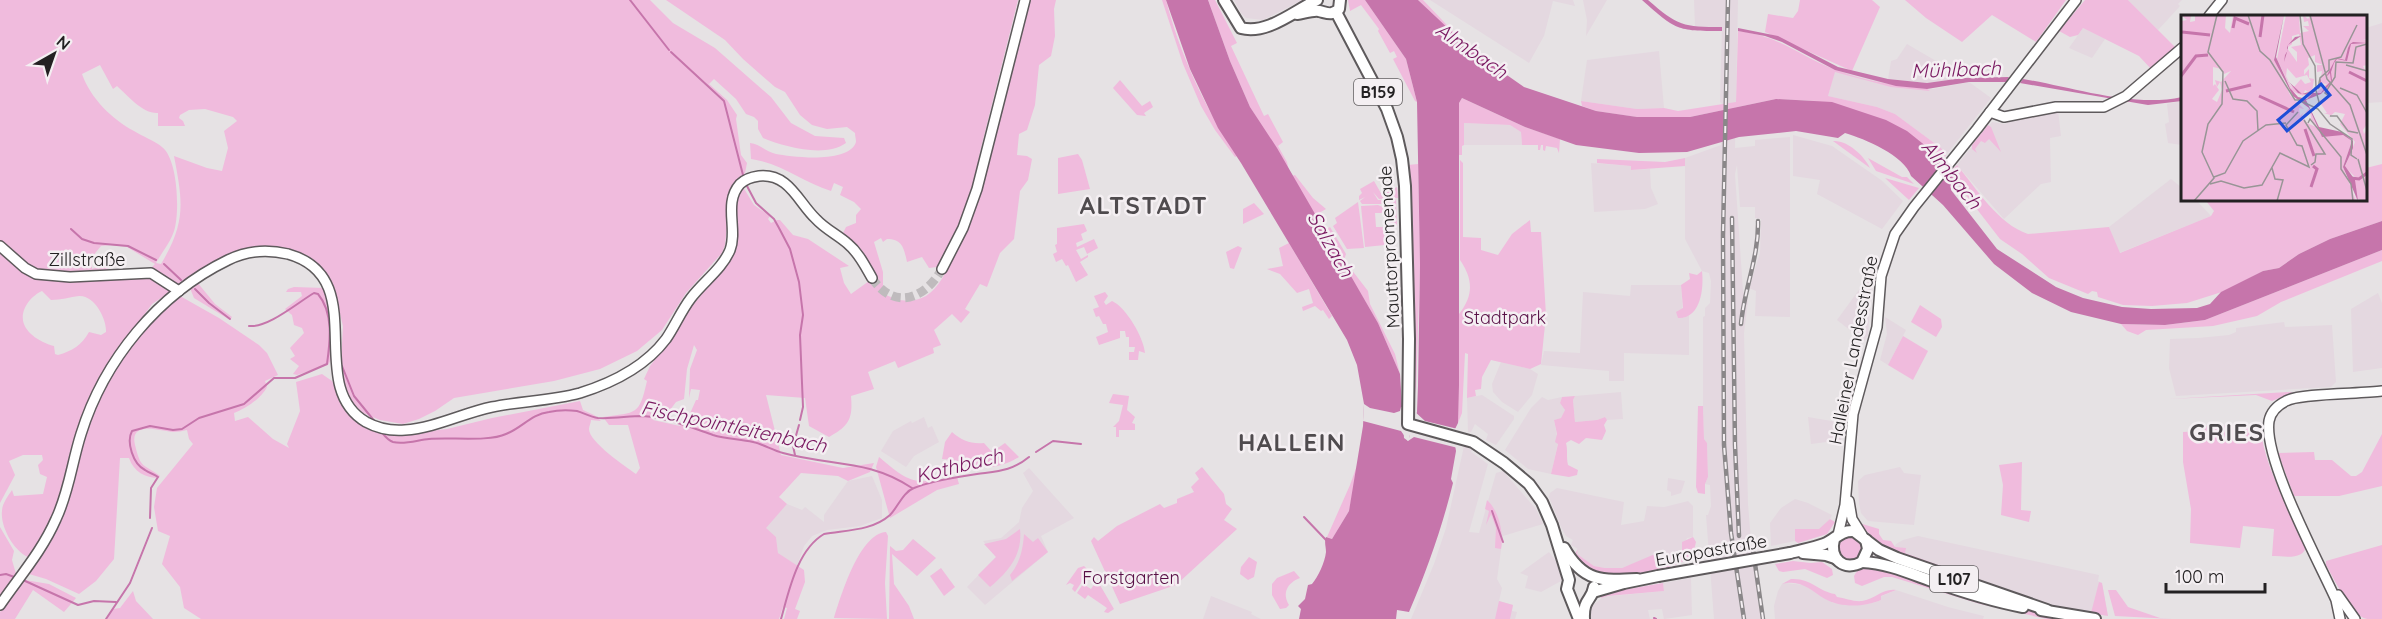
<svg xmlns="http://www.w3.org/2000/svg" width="2382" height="619" viewBox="0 0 2382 619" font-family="Quicksand,sans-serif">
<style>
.built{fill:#e4d8e0}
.green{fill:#f0bbdd;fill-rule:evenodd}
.water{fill:#c675ab}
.pier{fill:#e6e2e4}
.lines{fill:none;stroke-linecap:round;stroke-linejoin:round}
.stream{stroke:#c675ab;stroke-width:2}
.secondary-tunnel{stroke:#bfbbbd;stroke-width:9;stroke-dasharray:9 4.5;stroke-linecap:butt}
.secondary-casing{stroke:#5e5a5c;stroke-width:12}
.primary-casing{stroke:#5e5a5c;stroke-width:14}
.secondary{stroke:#fff;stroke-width:9}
.primary{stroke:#fff;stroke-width:10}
.rail-casing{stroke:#8a8789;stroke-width:4.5}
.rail{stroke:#f4eff2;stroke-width:2;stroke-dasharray:7;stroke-linecap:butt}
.primary-bridge-casing{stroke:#5e5a5c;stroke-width:14;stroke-linecap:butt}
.primary-bridge{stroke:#fff;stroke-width:10}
.labels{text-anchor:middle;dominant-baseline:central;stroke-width:5;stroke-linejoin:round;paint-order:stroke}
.shield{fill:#f4eff2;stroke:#625f60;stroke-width:1.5}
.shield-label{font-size:16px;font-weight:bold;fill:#232122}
.street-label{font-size:18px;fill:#232122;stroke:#f4eff2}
.park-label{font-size:18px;fill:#570e45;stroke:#f4eff2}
.water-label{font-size:20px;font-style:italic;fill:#791860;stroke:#f4eff2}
.district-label{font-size:24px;font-weight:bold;letter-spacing:1.5px;fill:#4f4b4e;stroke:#f4eff2}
.inset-river{fill:none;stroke:#c675ab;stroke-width:3}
.inset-road{fill:none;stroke:#989596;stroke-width:1.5}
.view{fill:#1d4ed8;fill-opacity:0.15;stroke:#1d4ed8;stroke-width:3}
.inset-edge{fill:none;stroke:#232122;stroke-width:3}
</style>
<rect width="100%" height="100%" fill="#e6e2e4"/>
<!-- built -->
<g class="built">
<path d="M1234,0H1303L1263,20L1246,18L1241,13Z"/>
<path d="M1430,0H1573L1575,6L1553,1L1544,36L1529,63Z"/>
<path d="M1583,0H1607L1586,36L1587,20Z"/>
<path d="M1694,0H1738L1735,148L1755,146V140L1790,137V317L1755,316L1756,291L1749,288L1760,253L1761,219L1755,218V207H1740L1737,165L1735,174L1743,291L1748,301L1744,333L1748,504L1751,541H1753L1764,619H1714L1706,515H1708L1711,506L1710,485L1705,484L1708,477L1707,443L1704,439L1703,406V317L1705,316V308L1710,303L1711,281L1709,273L1702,271L1685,239V158L1721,145L1722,104L1720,102L1722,27H1695Z"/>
<path d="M2128,0H2182L2178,4L2180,6L2158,30Z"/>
<path d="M2382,23V102L2367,103L2366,28Z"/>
<path d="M2083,28L2105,39L2092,58L2069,48Z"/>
<path d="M1907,44L1948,68L1964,78L1927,83L1888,79L1891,61L1897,59Z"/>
<path d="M1659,51L1664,108L1637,109L1581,101L1587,60Z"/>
<path d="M1835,70L1933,89L1969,82L1991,98L1946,155L1941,148L1895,114L1877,107L1828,96Z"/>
<path d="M2182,101V145L2168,143L2165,124L2169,122L2167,104Z"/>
<path d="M2058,110L2061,136L2050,138L2051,182L2041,184L2004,219L1957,165L1992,122L2005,124L2015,119Z"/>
<path d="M1464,123L1510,125L1521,132L1522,145H1464Z"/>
<path d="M1793,135L1832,146L1881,180L1903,201L1882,229L1817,194L1820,180L1793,176Z"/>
<path d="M1591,163L1631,166L1632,170L1650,169L1651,188L1658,204L1645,209L1594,212Z"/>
<path d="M2171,179L2182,188V200H2196L2211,216L2119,253L2109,227Z"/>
<path d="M1867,279H1870L1872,282L1868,335L1864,341L1837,320Z"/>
<path d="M1631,285H1681L1683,318L1689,315V355L1624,353V381H1609V371L1541,365L1544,351L1580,353L1583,292L1630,296Z"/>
<path d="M2378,293L2382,303V368L2353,372L2351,309Z"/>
<path d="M1885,317L1906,330L1888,365L1880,360L1887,334Z"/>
<path d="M2284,322L2285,327L2332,325L2336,382L2331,387L2176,396L2169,368L2170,339L2198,338L2229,335L2236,332V328Z"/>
<path d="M1501,362L1530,369L1538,374L1532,395L1518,412L1502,402L1493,392L1492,384Z"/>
<path d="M1621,392L1623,419L1607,420L1605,417L1597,420L1575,422L1573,400L1575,396Z"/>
<path d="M1482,395L1514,416V419L1496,445L1486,440L1488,434L1475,424L1471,432H1468L1467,398Z"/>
<path d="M1542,397L1548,400L1562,397L1560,403L1565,410L1561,418L1554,420L1558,443L1551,474L1528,469L1505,450L1531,408Z"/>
<path d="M924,417L928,428L932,426L939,442L914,456L906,467L881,451L893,431L911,421L912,423Z"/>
<path d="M1808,417L1843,423L1841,440L1811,444Z"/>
<path d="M1464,446L1472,450L1471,452L1488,464L1469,532L1479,533L1496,473L1503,471L1536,509L1543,524L1503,536L1497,579L1502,588L1499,601L1513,605L1512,611L1517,612L1515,619H1411L1434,564L1446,528Z"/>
<path d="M1900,467L1904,473L1921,475L1914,525L1868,521L1861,513L1859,503L1858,481L1865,475Z"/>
<path d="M1029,468L1074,518L1041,536L1048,552L985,605L967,587L996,557L983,541L1001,538L1019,522L1022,508L1033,491L1023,473Z"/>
<path d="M872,476L882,500V518L860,526L827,530L812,536L804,546L797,566L778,553L776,537L765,528L787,504L802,510L805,507L824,522V515L848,481Z"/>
<path d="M1668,478L1685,481L1681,493L1671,496V492L1667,490Z"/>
<path d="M1557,488L1624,502L1621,525L1644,521L1647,506L1664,507L1688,501L1693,506V537L1687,538L1679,555H1655L1622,568H1605L1594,566L1577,554L1578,549L1571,545L1573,540L1566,536L1561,527L1549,497L1550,493Z"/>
<path d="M1795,499L1808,503L1832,515L1830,519L1820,529H1795V541L1771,546L1770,523L1781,508Z"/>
<path d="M1918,536L2099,575L2098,581L2102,583L2108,616L2045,604L1892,552L1896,544L1903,540Z"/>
<path d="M1549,552L1558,564L1562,576L1561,581L1541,592L1525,588L1528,576L1520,573Z"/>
<path d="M1691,578L1692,615L1664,619L1662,609L1648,610L1650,619H1591V607L1603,597L1664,591L1663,583Z"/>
<path d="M1786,583L1804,585L1833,603L1862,605L1873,603L1881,600L1880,597L1896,590L1948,607L1984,616L1983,619H1775L1774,606L1778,591L1782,584Z"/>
<path d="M1211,596L1252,612L1251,614L1261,619H1203Z"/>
</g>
<!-- green -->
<g class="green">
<path d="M0,0H650L673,23L715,48L771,97L791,123L815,136L844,138L846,143C825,158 785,147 763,138L758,129V121L754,117L746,114L736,99L714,79L709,84L727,100L737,115L736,119L741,155L747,163L745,173L731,189L725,245L722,253L686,293L662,330L637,351L600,369L554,381L454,398L435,411L419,419L403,424L380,420L363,413L351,402L345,388L341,362L343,326L337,302L330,285L310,261L288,250L264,246L224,256L152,304L114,357L67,474L52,520L31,558C15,554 0,527 2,511C2,504 8,496 12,490L14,496L43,494L47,477L40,474L38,465L43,460L42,455H23L9,461L15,475L0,503ZM100,65L113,89L117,86C128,96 143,114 158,113V126H185L183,121L179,118L180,115L189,110L205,109L233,117L237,121L224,131L228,148L222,171L207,168L174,156C183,203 186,222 161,264L156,263C162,252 170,243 174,231C180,213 178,159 162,147C154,140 143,137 134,131C112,119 91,99 82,74ZM111,245L127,247L155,264L150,269L114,272L102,265L92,269V257L101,246ZM42,291L51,300C61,300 70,297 79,296C95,295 107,320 106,332L101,335L89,332C82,345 72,351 58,355L55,354L54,346C33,340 11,323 30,300C34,296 36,294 42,291Z"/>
<path d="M666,0H1018L980,152C976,194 958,230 937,267L929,268L922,257L907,262C904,249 903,239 887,239L883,242L881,238L874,242L883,272V293C896,301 912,304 926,296C939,288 946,271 953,259C978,211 988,163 1002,111C1012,74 1021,37 1030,0H1056L1054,9L1055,36L1051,56L1039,65L1035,105L1027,130L1019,134L1017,155L1027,156L1032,159L1028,180L1020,191L1014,239L1000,253L987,287L980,284L965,309L970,312L961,323L952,314L934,330L941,345L933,348L934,353L898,368L895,361L868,372L874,389L851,396C853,419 849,426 829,437L809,426L805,398L766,395L781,455L843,468L874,463L870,472L848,481L838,476L801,473L779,497L787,504L766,528L776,537L778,553L804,570L805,582L795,609L800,611L797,619H784L787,608L783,607L779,619H201L184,608L180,587L162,564L170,536L158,531L154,507L157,488L193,444L189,439L187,430C182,431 178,432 173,432C161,431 129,420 135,445C141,470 143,463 160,476L159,478C145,478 134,472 129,458H120L114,559L96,581L79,594L46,579L29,574L57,530L63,513L84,439L101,393L123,356L143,331L180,296L219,318L259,345L267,353L278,375L265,381L267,387C262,398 245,409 234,413L235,421L248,417L273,439L289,448L287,444L300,411L296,382L322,374L332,381L353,416L365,425L378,432L395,435L447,429L492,418L580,401L583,410L594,415L601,421L591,420C591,423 589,426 589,429C589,442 626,467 636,474L640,468L628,425H609L603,417C637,412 639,416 647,381L644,379L650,366L669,341L681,320L725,265L736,204L739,193L743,187L754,205L770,216L768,219L771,223L777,220H780L793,235L808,239L849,266L840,268L844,283L851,294L876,276C868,258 858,246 843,233L846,227L856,223V215L861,209L854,202L840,195L843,187L834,183L831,191C803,182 781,163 751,159L750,143C760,144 766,152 776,154C792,157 849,164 856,142C856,139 855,136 855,133L847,127L827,129L812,125L800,115L785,92L775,87L743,59L725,40ZM694,345L697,350L690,369L689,398L691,389L700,390L698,400H696L688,418H684L680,426L653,420L650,410L662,415L667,414L676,402L684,399L687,369Z"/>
<path d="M1162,0H1166C1180,55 1205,108 1237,156L1235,157L1215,130L1201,106L1183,64Z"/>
<path d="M1208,0H1215L1237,43L1231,46L1264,116L1268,114L1283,142L1278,146L1287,162L1289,171L1250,107L1230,61Z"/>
<path d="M1348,0H1365L1406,59L1417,102L1415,101L1393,59L1397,57L1394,51L1390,53L1378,31L1379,29L1361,5L1350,11Z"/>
<path d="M1418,0H1423L1463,42L1484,59L1450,32Z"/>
<path d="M1800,0H1872L1880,7L1852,71L1765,32L1768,14L1793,18L1798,11Z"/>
<path d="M1905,0H2066L2036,42L1992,15L1962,42L1926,18Z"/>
<path d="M2085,0H2128L2177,49L2153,71L2139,56L2083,28L2078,35L2070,37L2059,31Z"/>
<path d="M1738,31C1781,36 1799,56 1836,70C1865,81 1896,86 1927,89L1930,91L1891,87L1835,72L1828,96L1877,107L1895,114L1941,148L1946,155L1940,162L1927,147L1815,101L1776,99L1690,117H1636L1596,111L1582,106L1581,101L1637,109L1664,108L1678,111L1736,102Z"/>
<path d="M1120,80L1142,106L1150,101L1153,107L1144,113L1146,116L1137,115L1113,88Z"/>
<path d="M1462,98L1525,127L1560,139L1559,153L1557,148L1546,146L1545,151L1543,150V145H1541L1540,150H1538V145H1522L1521,132L1510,125L1464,123V145L1462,146V155H1459V103Z"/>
<path d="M1988,125L1991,127L2001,152L1989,139L1985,143L1981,141L1975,149L1977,153L1972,149V145Z"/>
<path d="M1833,141C1848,140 1864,156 1870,168Z"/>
<path d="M1078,154L1082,160L1090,189L1058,194V158Z"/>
<path d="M1685,158V166L1631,170V166L1597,163V159L1665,162Z"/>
<path d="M1868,158L1902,177H1907L1914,184L1876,171Z"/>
<path d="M1460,160L1463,163V237L1481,238V250L1498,255L1512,234L1530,220L1531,232H1541L1546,315L1541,364L1530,369L1491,360L1482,377L1481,389L1475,390L1476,396L1467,398L1468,354L1465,353L1462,413L1458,423L1459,314C1474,295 1473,279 1460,260Z"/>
<path d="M1418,164L1420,265L1416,394L1413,371L1408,165Z"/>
<path d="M2382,164V221L2330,239L2299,254L2279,268L2263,271L2225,291L2187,303L2152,306L2123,305L2098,297L2097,292L2092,291L2088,294L2049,278L2022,254L2000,239L1949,173L1957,165C1976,188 1998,224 2028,234L2109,227L2120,253L2211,216L2214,211L2206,201L2366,200V168Z"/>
<path d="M1295,175L1313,198L1326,209L1319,213L1322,219L1318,221L1292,176Z"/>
<path d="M1885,178L1919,188L1909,200Z"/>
<path d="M1374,181L1382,195L1397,187L1398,198L1379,199L1373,192L1378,200L1396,199L1397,226L1385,227L1384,204H1362L1360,201L1365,197L1359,200V196L1362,193L1360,189Z"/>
<path d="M1358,202L1364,248L1347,249L1333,226L1337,223L1335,218Z"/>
<path d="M1254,203L1264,214L1243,224V209Z"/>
<path d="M1378,205L1383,207V213H1375L1376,227H1384L1385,245L1365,247L1361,206Z"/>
<path d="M1084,224L1087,231L1081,234L1083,240L1076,243L1077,247L1094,239L1098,248L1087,254L1084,247L1076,250L1081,259L1088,255V257L1080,262L1088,275L1076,282L1068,265L1066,266L1062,259L1056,262L1053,254L1057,252L1055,245L1057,244V228Z"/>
<path d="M1330,227L1346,254L1344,260L1368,291L1370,304L1395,354L1400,374L1378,323L1324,231Z"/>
<path d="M1289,243L1332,316L1329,319L1323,310L1321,311L1315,306L1303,311L1302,307L1313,303L1309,289L1297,293L1280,274L1267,269L1283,266L1279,248Z"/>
<path d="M1238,246L1242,248L1234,269L1230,268L1226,252Z"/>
<path d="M2382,250V261L2281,302L2257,316L2213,326L2146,330L2138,335L2127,331L2121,324L2165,325L2205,320Z"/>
<path d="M1702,271C1704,288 1701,319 1678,318L1676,312L1683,308L1681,285L1690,279L1689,273L1697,275Z"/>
<path d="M197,282L215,304L232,317L230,320L194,298L190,288Z"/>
<path d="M294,287L324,288L331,308V360L328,365L297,375L293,374L299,366L290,359L295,356L290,348L304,333L302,328L294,325L292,315L285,309L302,296L301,292H286L288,289Z"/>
<path d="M1105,292L1108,296L1104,302L1106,305L1112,301C1126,307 1144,338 1145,353L1139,351L1138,360H1129V352H1134L1135,347H1129V337H1126L1125,331H1120V338L1099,345L1096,337L1108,332L1106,324H1103L1099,316L1096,317L1093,309L1099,307L1094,296Z"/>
<path d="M1920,305L1941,319L1942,327L1936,337L1911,322Z"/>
<path d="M1903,336L1928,351L1913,380L1888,365Z"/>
<path d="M2290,392H2293L2272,401L2256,395L2169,399Z"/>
<path d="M1113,394L1129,396L1127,410L1135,417L1132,423L1135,424V430H1119V437H1116V427H1113L1119,421L1123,405L1109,403Z"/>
<path d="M1575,396L1573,400L1575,422L1597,420L1605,417L1607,420L1604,425L1606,431L1602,440L1586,438L1579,444L1571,440L1566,443C1568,450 1566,457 1568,465L1578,470L1577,475L1569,477L1551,474L1558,444L1555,442L1557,434L1554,420L1561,418L1565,410L1560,403L1562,397Z"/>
<path d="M1698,406H1703L1704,439L1707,443L1708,477L1705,484V494L1698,493L1696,487Z"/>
<path d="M2260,425C2264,467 2288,507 2306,545C2305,561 2284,556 2272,556L2274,529L2243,526L2240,548L2190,543L2191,509L2183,462V432L2199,431V426Z"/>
<path d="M952,432C962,441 971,444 984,443L992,452L1005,443L1019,457C986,477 974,461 942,459L945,442Z"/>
<path d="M2382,434V486L2339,496H2294L2278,453L2314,452L2315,460H2332L2351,476H2356L2362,472Z"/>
<path d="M879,457C912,485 914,484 957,477L959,484L937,490L890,518L876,467Z"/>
<path d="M1360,457L1349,511L1332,539L1327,537L1350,485Z"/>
<path d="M2022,462L2021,510L2031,511L2029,522L2001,515L2003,485L1999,465Z"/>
<path d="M1202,467L1224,494L1226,504L1232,509L1224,520L1237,529L1176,585L1120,604L1091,541L1094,537L1098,541L1117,526L1160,504L1164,508L1177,503V499L1194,492L1191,487L1199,479L1195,473Z"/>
<path d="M1487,500C1499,511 1504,533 1501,549L1495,548L1496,528L1491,514L1486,525L1489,511L1485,509Z"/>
<path d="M1830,519L1835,522L1827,534L1798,543L1795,541V529H1819Z"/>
<path d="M1859,523L1879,529V534L1883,540L1891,541L1895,547L1906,548L1905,553L1955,571L1957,567L1959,568L1960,572L1956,575L1882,547Z"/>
<path d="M0,527L14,551L12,560L16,574L0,599Z"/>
<path d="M1020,529C1023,555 1008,572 990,587L978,575L996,557L984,544L1006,539Z"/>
<path d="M886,532L888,536L885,583L887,619L834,618C841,596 859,534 886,532Z"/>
<path d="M1024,534L1033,542L1038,538L1048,552L1012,581L1010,575C1020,563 1023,549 1024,534Z"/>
<path d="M1845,536C1860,535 1865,544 1860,557L1852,561L1843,560L1837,551L1838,542Z"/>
<path d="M1693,537L1696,542C1695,546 1694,552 1692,555C1680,570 1619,578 1601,573C1591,570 1581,563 1575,554L1578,549L1577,554L1594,566L1605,568H1622L1655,554L1679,555L1682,552V542Z"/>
<path d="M913,539L936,558L917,576L892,554L894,584L909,606L914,619H889L890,546L896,551L903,550Z"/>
<path d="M2382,545V619C2377,619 2372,619 2367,619C2350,615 2335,580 2326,565V561Z"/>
<path d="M1249,557L1257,562L1254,577L1248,580L1240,574L1241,567Z"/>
<path d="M1793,561L1811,563L1822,562L1832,569L1833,575L1827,578L1805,569L1783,572L1779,571L1775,564Z"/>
<path d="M1084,566L1089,571L1075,592L1072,589L1074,585L1070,583L1066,585L1078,568Z"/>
<path d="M1874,566L1969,597L2067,619H2047L1980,604L1892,577H1884L1862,586L1855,583L1854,576C1858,568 1865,567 1874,566Z"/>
<path d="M941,568L955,587L944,596L930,576Z"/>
<path d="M1294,571L1300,578C1287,583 1282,593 1289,605L1286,608L1280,609L1272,595V584L1277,578Z"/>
<path d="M1791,579C1812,578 1817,591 1835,594L1837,597C1845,598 1854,602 1862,601C1875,599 1883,588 1896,590L1881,596V600C1865,607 1841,608 1825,599C1810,590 1801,579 1782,584Z"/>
<path d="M25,580L49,584L76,598L64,612L33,590L15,619H0V612Z"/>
<path d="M1097,580L1114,609L1108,613L1104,612L1107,608L1088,595L1085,599L1077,593L1083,584L1091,589Z"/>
<path d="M2099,582L2102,583L2108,616L2091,613Z"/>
<path d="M1663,583L1664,591L1608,596L1601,598V595L1605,593Z"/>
<path d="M2108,590H2116L2128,607L2160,618L2173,619L2115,616Z"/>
<path d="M133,591L136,601L153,619H107L113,609L120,608Z"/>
<path d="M1499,601L1513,605L1510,619H1495Z"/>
</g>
<!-- water -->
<g class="water">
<path d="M1166,0H1208L1230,61L1250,107L1277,148L1378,323L1400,374L1404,438L1408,441L1417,412L1418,386L1420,265L1417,102L1406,59L1365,0H1418L1471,50L1524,87L1596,111L1637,117H1690L1776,99L1832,102L1886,120L1907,131L1927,147L1953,178L1951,190L1997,249L2056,287L2083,298L2122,307L2151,309L2197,308L2210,304L2221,292L2263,271L2279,268L2299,254L2330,239L2382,221V250L2205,320L2165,325L2121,324L2071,312L2032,293L1994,264L1943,205L1911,176C1904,155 1865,139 1845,133L1838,138L1796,131L1739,137L1687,152L1639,153L1576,145L1525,127L1462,98L1459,103V385L1458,423L1453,433L1456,451L1451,479L1453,483C1442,528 1427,570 1409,612L1397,610L1396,619H1299L1301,609L1298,606L1305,599L1308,585L1312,584C1318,577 1325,562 1326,552C1326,546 1324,543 1326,537L1332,539L1349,511L1363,426L1364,404L1357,365L1347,340L1241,163L1218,128L1190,69Z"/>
<path d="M1642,0H1648C1678,26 1683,27 1722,27V31C1676,31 1676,30 1642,0Z"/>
<path d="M1738,28L1778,36L1838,67L1888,79L1927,83L1963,78L2009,77L2006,82H1969L1927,89L1896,86L1835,70L1782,42L1765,36L1738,31Z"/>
<path d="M2023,79C2072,87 2133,108 2182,97V101L2148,105L2020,83Z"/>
</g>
<!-- pier -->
<path class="pier" d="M1364,404L1370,408L1394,413L1400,411L1401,407H1404L1405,430L1409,438L1413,419V410L1425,421L1458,429L1456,433L1458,448L1414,437L1408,441L1401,431L1363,421Z"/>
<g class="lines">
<!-- stream -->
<g class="stream">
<path d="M630,0L669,50"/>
<path d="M671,52L724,101L743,175"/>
<path d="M747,186L756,203L774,219L779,228L790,249L799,282L803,315L800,335L803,407L800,420"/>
<path d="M71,229L82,239L94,243L128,246L156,260"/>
<path d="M164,264L181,280"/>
<path d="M195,289L209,303L230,319"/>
<path d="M342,366L354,396L376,423"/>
<path d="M380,430C384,435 387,440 393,442C404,445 418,440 429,439C450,437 489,442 506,434C522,428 531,414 549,412C558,410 568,410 577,411C584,413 590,417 598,418C613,419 628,416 643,416C668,418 690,427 713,435C726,439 739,439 753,442C763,444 772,450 783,453C830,466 869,459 912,488"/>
<path d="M1036,452L1053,441L1081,444"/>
<path d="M795,455L793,446L799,425"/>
<path d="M1492,511L1503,542"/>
<path d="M1304,517L1326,540"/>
<path d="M150,518L151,488L158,477C154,474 149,473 145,470C133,464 126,442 132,431L150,426L173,430L182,429L199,418L244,404L274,378H295L327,364C330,342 334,313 318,294L314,293C297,303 268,328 249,326"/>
<path d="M0,575L6,574L17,578"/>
<path d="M23,580L78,605L94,601L116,602"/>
<path d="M1654,618L1656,619"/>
<path d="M106,619L130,583L152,528"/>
<path d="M781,619C789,591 797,550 824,534C846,530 872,531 890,515C898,507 903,492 914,488C933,480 958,477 977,474C998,471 1012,471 1029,457"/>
</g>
<!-- secondary-tunnel -->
<path class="secondary-tunnel" d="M872,278C894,311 925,299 942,269"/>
<!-- secondary casing -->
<g class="secondary-casing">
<g id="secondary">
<path d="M2209,16L2222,0"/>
<path d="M1990,112L2004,117L2056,107H2104L2126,96L2182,48"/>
<path d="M0,246L25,268L36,274L70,277L151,273L179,291"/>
<path d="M942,269L963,228L977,189L1025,0"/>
<path d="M1849,501L1852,519L1862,535"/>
<path d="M1838,535L1845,505L1853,414L1877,327L1881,276L1895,234L1914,207L1977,129L2076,0"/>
<path d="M2338,595L2355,619"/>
<path d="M0,605C20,576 42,551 56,519C69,492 72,462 81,434C104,360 158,294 228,260C248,250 267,249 288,254C373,278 303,385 366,422C377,428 392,431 405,430C435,428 463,413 492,407C521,401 551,401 580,393C612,383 645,367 666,339C675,326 681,311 691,298C703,282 722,269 730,250C738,229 723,203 740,184C745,179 752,177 759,176C789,173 798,202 816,219C825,229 838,235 848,244C859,253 865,266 872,278"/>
<path d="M2340,619L2336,600C2319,562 2263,459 2269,421C2271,411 2278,405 2286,401C2300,393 2362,394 2382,391"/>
</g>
</g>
<!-- primary casing -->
<g class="primary-casing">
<g id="primary">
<path d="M1224,0L1241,28C1267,35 1294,11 1317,0"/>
<path d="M1336,12L1387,109L1397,137L1402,159L1405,186L1409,339L1408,424L1473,442L1504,463L1529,484L1542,502L1552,525L1569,580L1567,589L1579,619"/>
<path d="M1297,14C1304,13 1313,10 1319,11C1328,13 1331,16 1339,9L1340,0"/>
<path d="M1834,539C1829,559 1844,572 1862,562L1868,549L1866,540"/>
<path d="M1564,548C1583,582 1602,581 1637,579"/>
<path d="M1790,553C1801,550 1813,548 1824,544C1835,540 1840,530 1854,531L1879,550L1897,558L2047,610"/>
<path d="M1803,553L1826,555L1835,558"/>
<path d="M1862,562C1886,563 1907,572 1929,580C1960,591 1991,601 2023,607"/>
<path d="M1593,592L1624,583L1658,576"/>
<path d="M2041,610L2095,619"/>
<path d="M1584,619C1583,598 1592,601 1594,587"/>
</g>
</g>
<!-- secondary -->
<use href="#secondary" class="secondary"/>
<!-- primary -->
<use href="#primary" class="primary"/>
<!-- rail casing -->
<g class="rail-casing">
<g id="rail">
<path d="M1728,0L1723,235L1724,445L1731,533L1744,619"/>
<path d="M1732,218L1735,445L1739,536"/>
<path d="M1741,324C1744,289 1759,257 1758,221"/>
<path d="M1752,543L1763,619"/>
</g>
</g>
<!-- rail -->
<use href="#rail" class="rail"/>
<!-- primary-bridge casing -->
<g class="primary-bridge-casing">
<path id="primary-bridge" d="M1658,576L1790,553"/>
</g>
<!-- primary-bridge -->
<use href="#primary-bridge" class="primary-bridge"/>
</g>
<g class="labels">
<!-- shield labels -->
<g class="shield">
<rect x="1354" y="79" width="48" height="26" rx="4.5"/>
<rect x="1930" y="566" width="48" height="26" rx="4.5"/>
</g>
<g class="shield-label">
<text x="1378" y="92">B159</text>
<text x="1954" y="579">L107</text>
</g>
<!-- street labels -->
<g class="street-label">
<text transform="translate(1389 247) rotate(-93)">Mauttorpromenade</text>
<text x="87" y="259">Zillstraße</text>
<text transform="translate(1853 350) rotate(-79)">Halleiner Landesstraße</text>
<text transform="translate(1711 550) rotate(-10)">Europastraße</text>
</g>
<!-- park labels -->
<g class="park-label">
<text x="1505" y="317">Stadtpark</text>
<text x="1131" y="577">Forstgarten</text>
</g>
<!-- water labels -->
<g class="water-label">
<text transform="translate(1472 50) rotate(35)">Almbach</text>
<text transform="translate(1956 69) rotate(-2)">Mühlbach</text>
<text transform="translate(1952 174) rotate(51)">Almbach</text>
<text transform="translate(1331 244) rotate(60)">Salzach</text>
<text transform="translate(734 426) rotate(12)">Fischpointleitenbach</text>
<text transform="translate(959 465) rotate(-14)">Kothbach</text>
</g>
<!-- district labels -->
<g class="district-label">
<text x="1144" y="205">ALTSTADT</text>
<text x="2227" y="432">GRIES</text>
<text x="1292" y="442">HALLEIN</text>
</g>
</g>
<!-- overview -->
<g transform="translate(2181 15)">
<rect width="186" height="186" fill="#e6e2e4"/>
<path d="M0,0L10,1L9,7L14,6V0H45L44,13L49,18L52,0H103L93,43L109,80L123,94L118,93L119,101L122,98L121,101L126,108L135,112L131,107L129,97L123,100L128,93L137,114L149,121L160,119L171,126L162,152L175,186H0V6L6,5ZM32,52L41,54L43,59L50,56L40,67L34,65L36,72L39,67L41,75L36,87L31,84L38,75L34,69L32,71ZM105,0H118L119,18L128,16L122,11H128L127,6L123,7L122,0L127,4L130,0H186V24H182L186,25V50L182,51L186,59V109L182,115L183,119L186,114V186L175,184L171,164H176L164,152L174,127L159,109L164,99L154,97L147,103L149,100L143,98H146L138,86L148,81L142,77L126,84L129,78L124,75L122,81L111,76L96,44ZM118,19L120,30L110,32L116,37V47L106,33L111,29V21ZM134,40V47L142,50H136V57L141,56L139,68L146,69L134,78L131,77L133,64L128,63V54L123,60V55L128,50L127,43ZM106,53L115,63L126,60L130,67L124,69L120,64L113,72L110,70L112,76L105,61Z" fill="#f0bbdd" fill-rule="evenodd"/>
<path d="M103,0L95,42L109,73L117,82L126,84L131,79L127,80L121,79L117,78L113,73L108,67L103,47L104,40L107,35L106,33L107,30L114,22L120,21L117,16L120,21L107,30V34L103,47L108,67L121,79L137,74L140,69L139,68V66L140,63V69L139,73L137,74L132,78H140L145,71L150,66L149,58L145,62L154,45L156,43L164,45L167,33L169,29L172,27L186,28L170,29L166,46L156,44L153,48L150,57L151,65L150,68L140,79L125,85L138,112L161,117L172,126V133L164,151L174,165L177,186L162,152L171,126L162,120L141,122L128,93L112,81L93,45Z" fill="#c675ab"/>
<path class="inset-river" d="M52,13L54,3L68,9M1,17L29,20M79,22L82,0M168,57L186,66M0,61L15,41L27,40M45,76L70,70M78,81L113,97M124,114L133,141M170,163L178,164L186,158M130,172L136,154L132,151"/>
<path class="inset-road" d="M67,0L79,36L89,45L114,85H121M119,0L122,29L134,51L135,72M129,0L146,64L169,90L186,140M165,50L186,56M44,66L52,84L66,86L76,96L77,116M134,72L138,87L135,92M159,73L176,80L186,98M137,74L139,63L148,55V45L160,42L176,10M148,81L144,78L154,62L155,47L172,48L175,32L186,29M120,86L137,94L149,109L171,124L170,140L176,144M149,101H156L167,116L177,118M123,105L144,139H135L134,147L130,150M127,108L129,104L160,142V154L170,169L172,186M177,144L186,176M91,153L94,164L102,165L96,186M33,162L44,158L62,126L85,110L105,108M29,169L40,166L63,173L81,170L99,138L128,152L121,131L116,130L105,110L117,97M13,186L33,163L21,137L27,109L41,89L42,57L27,37L36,0"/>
<path class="view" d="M140,69L149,80L106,116L97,105Z"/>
<rect width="186" height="186" class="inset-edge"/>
</g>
<!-- north arrow -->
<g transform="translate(54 54) rotate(40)" stroke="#f4eff2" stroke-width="4.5" paint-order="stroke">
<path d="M0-4.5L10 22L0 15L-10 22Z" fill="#232122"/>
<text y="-9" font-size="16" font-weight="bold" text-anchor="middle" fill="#232122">N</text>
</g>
<!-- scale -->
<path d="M2166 583v9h99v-9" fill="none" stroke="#232122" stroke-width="3"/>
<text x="2175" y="583" font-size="18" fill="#232122" stroke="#f4eff2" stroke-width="4.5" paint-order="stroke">100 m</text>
</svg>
